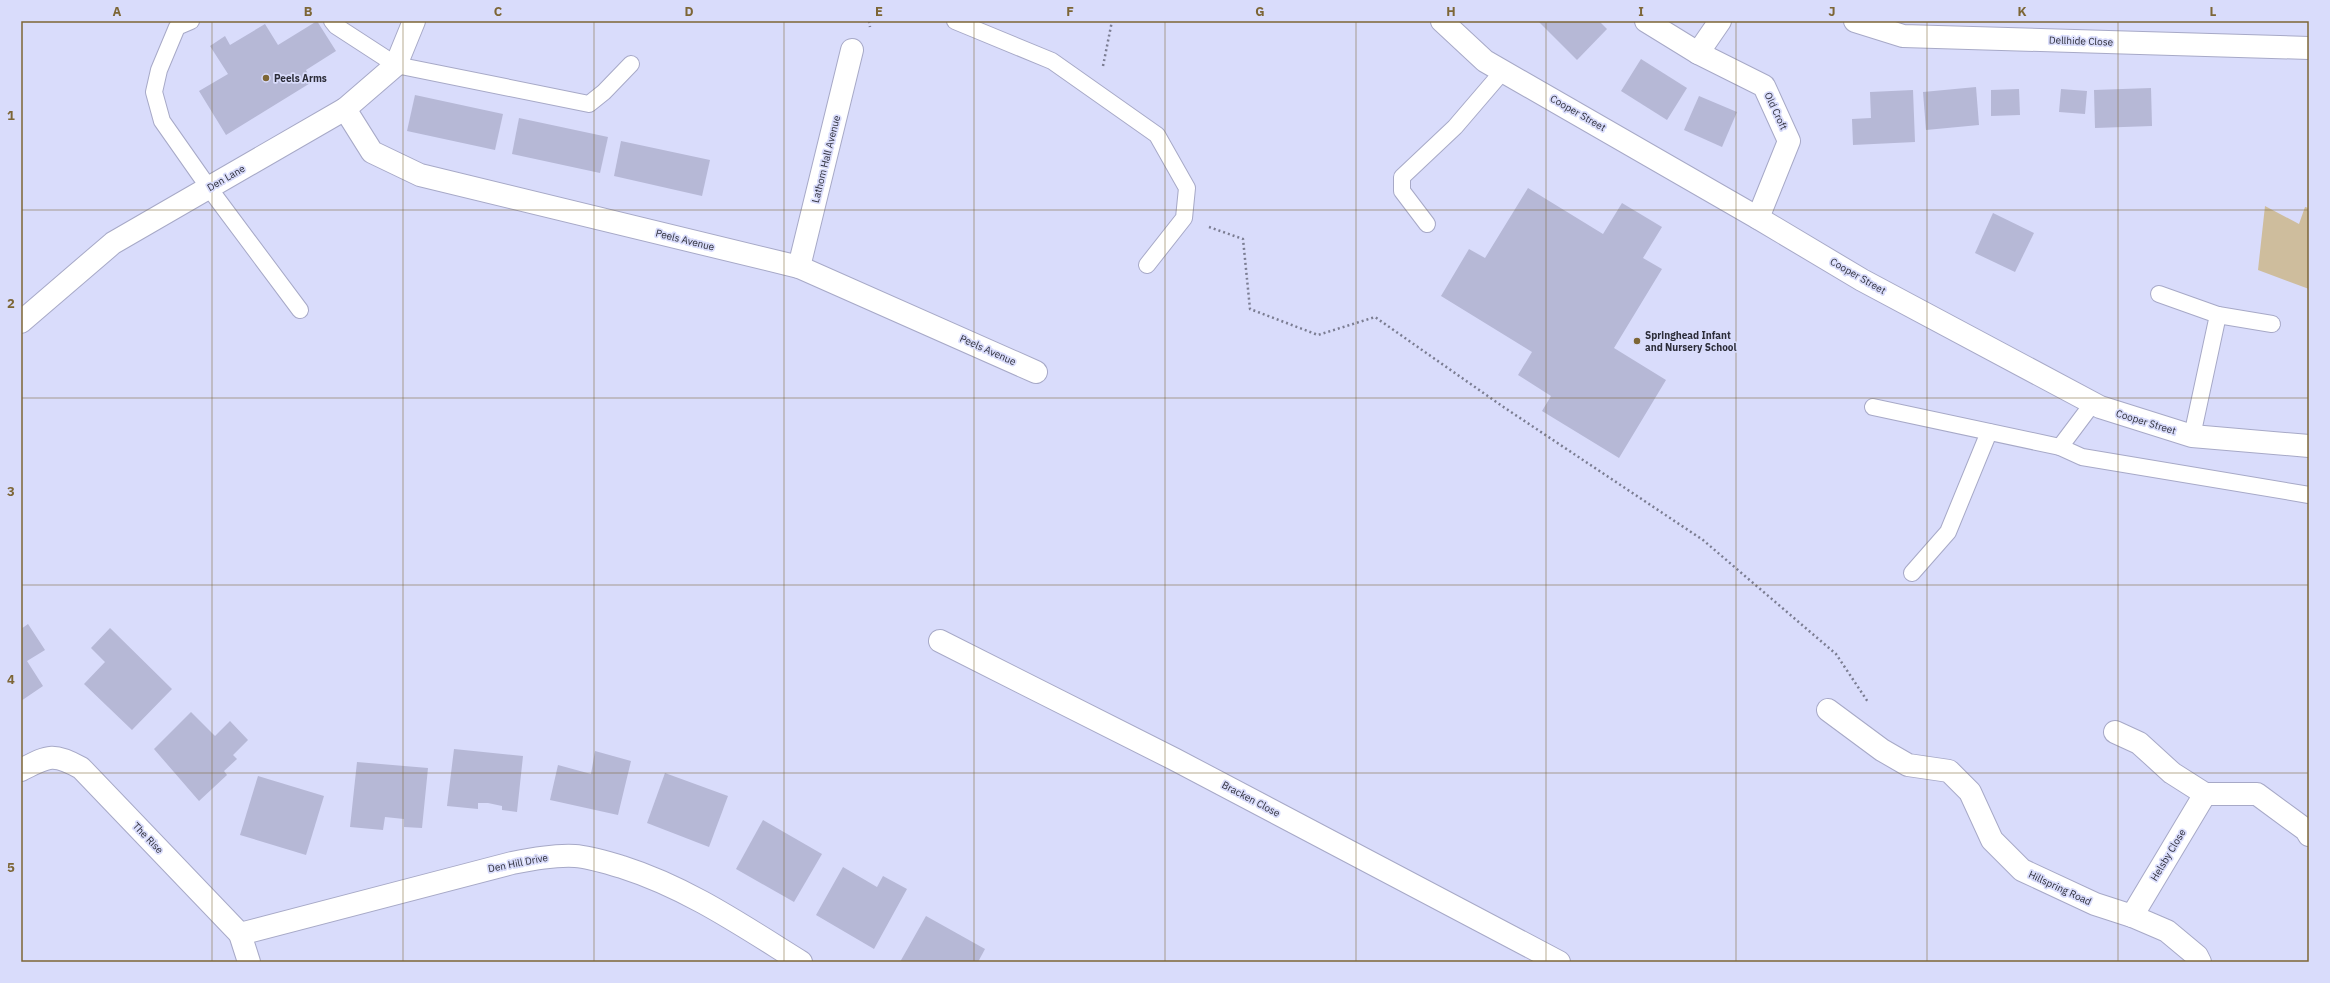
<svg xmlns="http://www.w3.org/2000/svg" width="2330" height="983" viewBox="0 0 2330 983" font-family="'IBM Plex Sans',sans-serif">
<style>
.green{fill:#cebd9d}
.building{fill:#b6b8d6}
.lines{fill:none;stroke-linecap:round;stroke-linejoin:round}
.lane-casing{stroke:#a7a9c7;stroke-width:18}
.street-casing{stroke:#a7a9c7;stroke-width:24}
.secondary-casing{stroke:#a7a9c7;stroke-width:24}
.path{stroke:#7b7d92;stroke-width:2.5;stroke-dasharray:2 3;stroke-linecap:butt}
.lane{stroke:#fff;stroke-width:16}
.street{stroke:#fff;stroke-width:22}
.secondary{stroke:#fff;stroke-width:22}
.grid{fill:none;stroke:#7d6636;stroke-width:1;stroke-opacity:0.55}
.poi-dot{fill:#7d6636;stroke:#d9dcfb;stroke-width:1.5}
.labels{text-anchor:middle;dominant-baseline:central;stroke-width:3.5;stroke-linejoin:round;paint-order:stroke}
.street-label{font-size:10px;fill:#2c2d39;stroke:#d9dcfb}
.poi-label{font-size:10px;font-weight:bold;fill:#2c2d39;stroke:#d9dcfb;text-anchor:start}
.neatline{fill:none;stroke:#7d6636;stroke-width:1.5}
.grid-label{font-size:13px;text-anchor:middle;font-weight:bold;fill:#7d6636}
</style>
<rect width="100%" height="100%" fill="#d9dcfb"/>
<!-- green -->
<path class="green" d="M2265,206L2299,224L2305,207L2309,208V289L2258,270Z"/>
<!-- building -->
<g class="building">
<path d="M317,21L336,51L306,70L312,82L226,135L199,91L228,74L210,46L225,36L230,45L265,24L278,45Z"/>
<path d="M1538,21H1599L1607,29L1577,60Z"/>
<path d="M1641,59L1687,88L1667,120L1621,91Z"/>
<path d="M1976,87L1979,125L1926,130L1923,92Z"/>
<path d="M2151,88L2152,126L2095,128L2094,90Z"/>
<path d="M2019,89L2020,115L1991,116V90Z"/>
<path d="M2061,89L2087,91L2085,114L2059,112Z"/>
<path d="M1913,90L1915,142L1853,145L1852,119L1871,118L1870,92Z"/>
<path d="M415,95L503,114L495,150L407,131Z"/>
<path d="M1699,96L1737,112L1722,147L1684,130Z"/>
<path d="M519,118L608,137L600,173L512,154Z"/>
<path d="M621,141L710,160L702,196L614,176Z"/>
<path d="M1528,188L1603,234L1622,203L1662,227L1643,258L1662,269L1614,348L1666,380L1619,458L1542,411L1551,396L1518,375L1532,352L1441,296L1469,249L1485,258Z"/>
<path d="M1993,213L2034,233L2015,272L1975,253Z"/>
<path d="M28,624L45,650L27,661L43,686L21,701V629Z"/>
<path d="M110,628L172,689L132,730L84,684L105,662L91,648Z"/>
<path d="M191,712L215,736L230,721L248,740L233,755L237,759L224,771L227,775L199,801L154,749Z"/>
<path d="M454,749L523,756L517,812L502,810V806L488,803H478V809L447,806Z"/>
<path d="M595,751L631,761L618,815L550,800L558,765L591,774Z"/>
<path d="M357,762L428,768L422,828L404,827V819L385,817L383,830L350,827Z"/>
<path d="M665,773L728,796L709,847L647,823Z"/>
<path d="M258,776L324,796L306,855L240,835Z"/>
<path d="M763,820L822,854L794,902L736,869Z"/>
<path d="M843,867L877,887L883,876L907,889L874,949L816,915Z"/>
<path d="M926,916L985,949L978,962H900Z"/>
</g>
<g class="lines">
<!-- lane casing -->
<g class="lane-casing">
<g id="lane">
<path d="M191,21L177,27L159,70L154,92L162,121L209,188L300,310"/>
<path d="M332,21L336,26L396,65L589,104L604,92L631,64"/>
<path d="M955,21L1052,61L1157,135L1187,188L1184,218L1147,265"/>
<path d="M1427,224L1402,191V177L1455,127L1503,71"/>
<path d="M2159,294L2218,315L2192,436"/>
<path d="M2218,315L2272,324"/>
<path d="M1873,407L2060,447L2093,403"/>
<path d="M2060,447L2082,457L2309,495"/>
<path d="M1912,573L1948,532L1989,432"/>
</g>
</g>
<!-- street casing -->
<g class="street-casing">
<g id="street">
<path d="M1646,21L1698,53L1764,86L1789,141L1758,218"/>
<path d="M1855,21L1903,36L2309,48"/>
<path d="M1698,53L1720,21"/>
<path d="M345,109L372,152L420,175L799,267L1036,372"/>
<path d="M799,267L852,50"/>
<path d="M21,322L113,243L345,109L396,65L414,21"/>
<path d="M940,641L1174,759L1559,962"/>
<path d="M1828,710L1882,750L1908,765L1949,771L1970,792L1992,840L2022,870L2095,904L2132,916L2167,931L2197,956L2200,962"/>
<path d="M2115,732L2139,743L2172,773L2205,794L2132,916"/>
<path d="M21,770C48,756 53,752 81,768L240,934L249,962"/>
<path d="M2205,794H2257L2306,830L2309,835"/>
<path d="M240,934L512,863C533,859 554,855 575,856C590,857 608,863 622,867C688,888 743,926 801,962"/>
</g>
</g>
<!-- secondary casing -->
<g class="secondary-casing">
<path id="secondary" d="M1442,21L1485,61L1758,218L1862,280L2100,407L2192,436L2309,446"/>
</g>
<!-- path -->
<g class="path">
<path d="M869,21L870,27"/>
<path d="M1103,66L1112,21"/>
<path d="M1209,227L1243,239L1250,309L1318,335L1375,317L1502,406L1703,540L1836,654L1868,702"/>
</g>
<!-- lane -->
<use href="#lane" class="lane"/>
<!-- street -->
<use href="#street" class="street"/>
<!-- secondary -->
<use href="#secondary" class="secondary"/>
</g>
<!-- grid -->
<path class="grid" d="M212,21V962M403,21V962M594,21V962M784,21V962M974,21V962M1165,21V962M1356,21V962M1546,21V962M1736,21V962M1927,21V962M2118,21V962M21,210H2309M21,398H2309M21,585H2309M21,773H2309"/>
<!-- markers -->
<g class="poi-dot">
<circle cx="266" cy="78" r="4"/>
<circle cx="1637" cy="341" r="4"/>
</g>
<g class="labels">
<!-- street labels -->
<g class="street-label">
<text transform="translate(2081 41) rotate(2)">Dellhide Close</text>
<text transform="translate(1776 111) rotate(65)">Old Croft</text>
<text transform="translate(1578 113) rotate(30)">Cooper Street</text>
<text transform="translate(826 159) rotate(-76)">Lathom Hall Avenue</text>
<text transform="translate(226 178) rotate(-30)">Den Lane</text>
<text transform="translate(685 240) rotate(14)">Peels Avenue</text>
<text transform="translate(1858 276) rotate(30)">Cooper Street</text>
<text transform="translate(988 350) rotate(24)">Peels Avenue</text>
<text transform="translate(2146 422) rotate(17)">Cooper Street</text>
<text transform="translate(1251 799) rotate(28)">Bracken Close</text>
<text transform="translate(148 838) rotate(46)">The Rise</text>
<text transform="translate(2168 855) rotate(-59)">Helsby Close</text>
<text transform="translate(518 863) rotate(-11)">Den Hill Drive</text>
<text transform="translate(2060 888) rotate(25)">Hillspring Road</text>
</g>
<!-- poi labels -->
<g class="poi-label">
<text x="274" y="78">Peels Arms</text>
<text x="1645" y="335">Springhead Infant<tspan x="1645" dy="12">and Nursery School</tspan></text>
</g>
</g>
<!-- border -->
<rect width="2330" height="983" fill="none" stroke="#d9dcfb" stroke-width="44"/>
<rect x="22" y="22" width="2286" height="939" class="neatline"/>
<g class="grid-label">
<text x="117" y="16">A</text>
<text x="308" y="16">B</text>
<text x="498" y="16">C</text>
<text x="689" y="16">D</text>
<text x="879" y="16">E</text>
<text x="1070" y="16">F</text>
<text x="1260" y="16">G</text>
<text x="1451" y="16">H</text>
<text x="1641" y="16">I</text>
<text x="1832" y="16">J</text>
<text x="2022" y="16">K</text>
<text x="2213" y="16">L</text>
<text x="11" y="120">1</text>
<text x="11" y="308">2</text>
<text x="11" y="496">3</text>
<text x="11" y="684">4</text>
<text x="11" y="872">5</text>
</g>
</svg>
